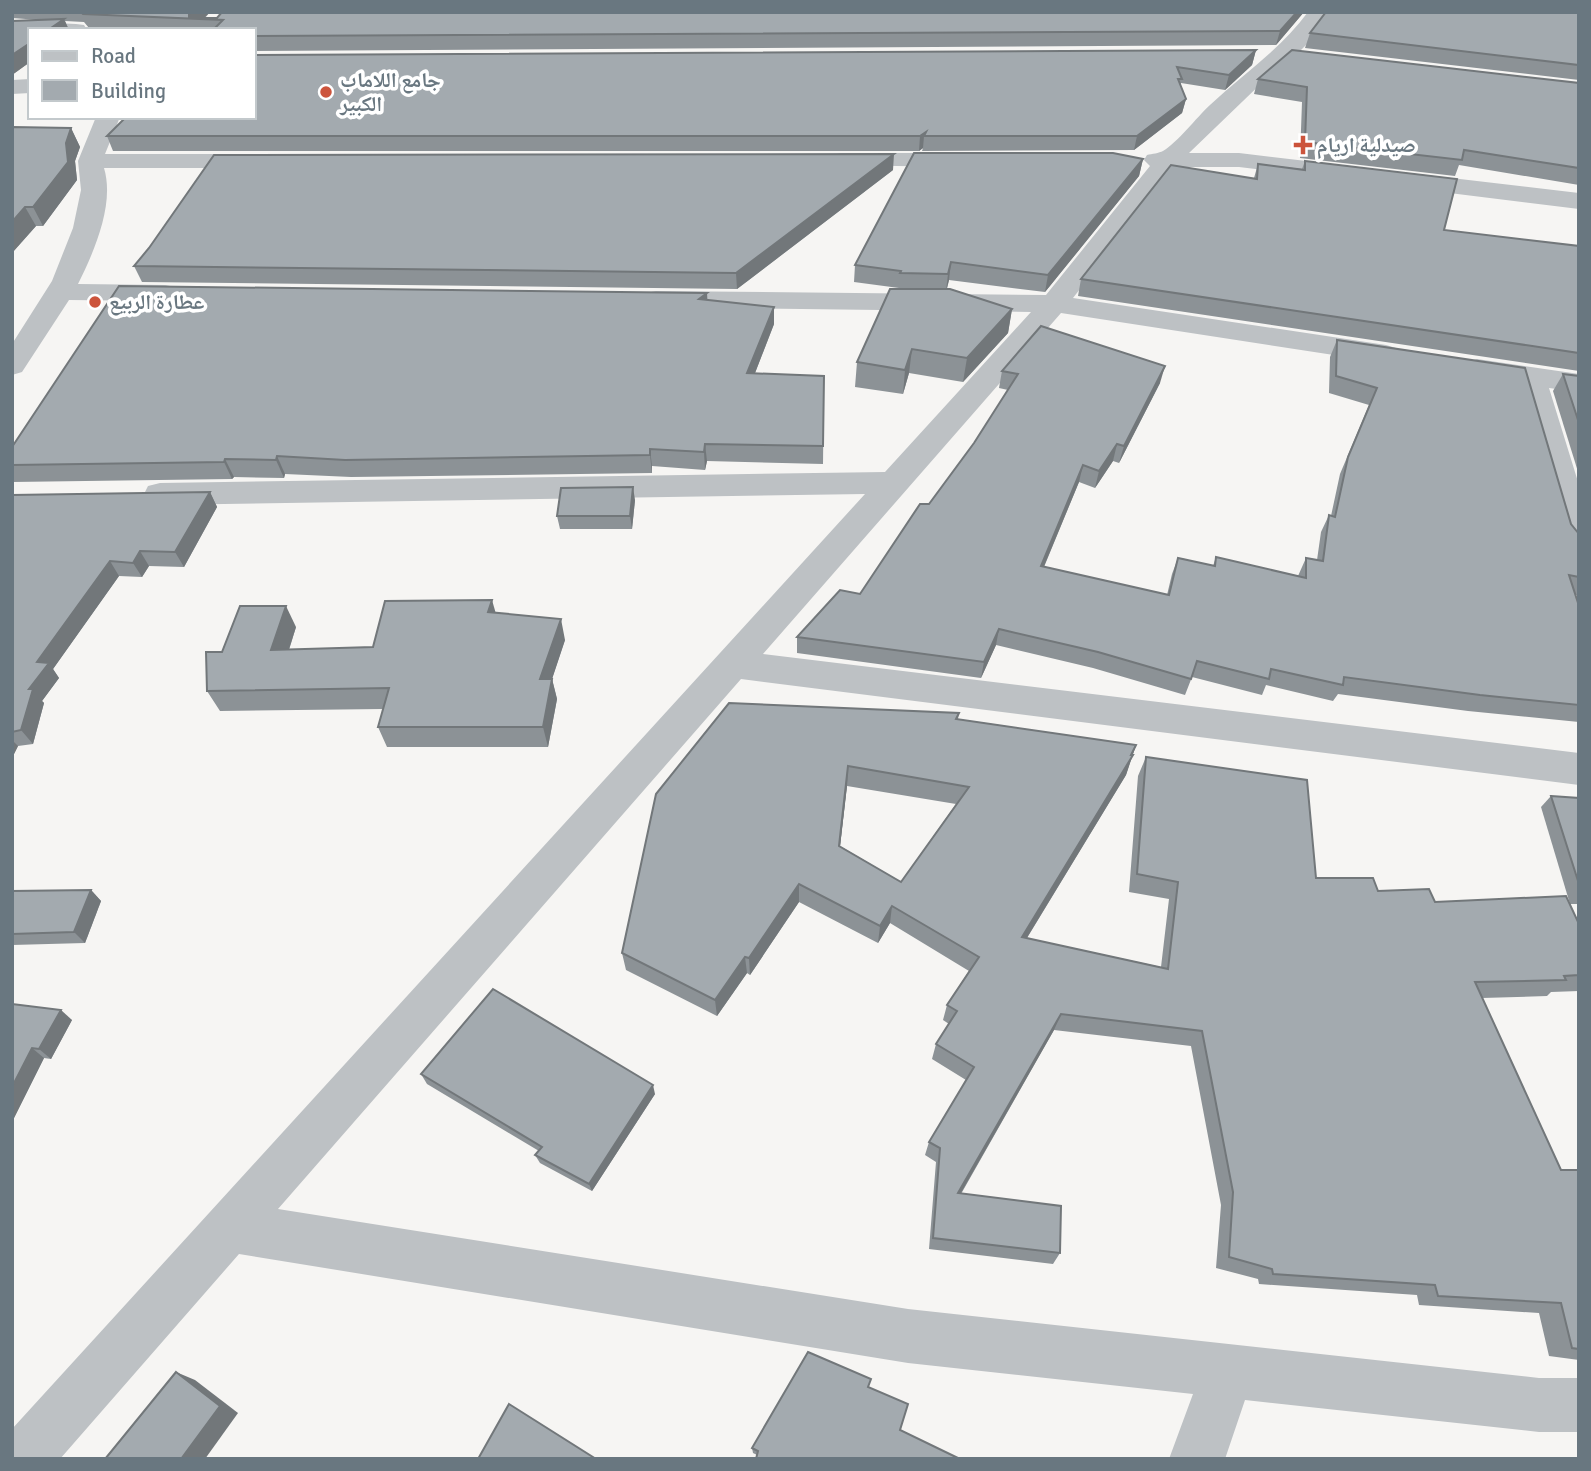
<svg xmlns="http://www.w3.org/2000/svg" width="1591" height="1471" viewBox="0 0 1591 1471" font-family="Signika,'Noto Naskh Arabic',sans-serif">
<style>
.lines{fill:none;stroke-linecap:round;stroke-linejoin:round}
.street{fill:#bdc1c4;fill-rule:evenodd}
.wall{fill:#8c9296;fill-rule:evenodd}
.shaded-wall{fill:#72777a}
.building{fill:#a3aaaf;stroke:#72777a;stroke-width:2;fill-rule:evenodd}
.poi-dot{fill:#cc543c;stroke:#fff;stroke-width:2.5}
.labels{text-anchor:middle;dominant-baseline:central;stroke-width:7;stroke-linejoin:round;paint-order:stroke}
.far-poi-label{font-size:21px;font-weight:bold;fill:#697780;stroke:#fff;text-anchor:start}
</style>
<rect width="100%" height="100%" fill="#f6f5f3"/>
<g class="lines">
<!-- street -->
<g class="street">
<path d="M1308,12H1329L1310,41L1291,60L1270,75L1189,153H1239L1579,193V209L1239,167H1175L1073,298L1386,345L1396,348L1401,354L1396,360L1386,363L1061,313L763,654L1579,753V785L741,679L278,1209L908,1309L1539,1378H1579V1432H1539L1245,1400L1225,1459H1169L1193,1394L908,1363L239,1254L60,1459H12V1429L865,494L160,505L148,502L144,494L148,486L160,483L885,472L1031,312L656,307L646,305L642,299L646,293L656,291L1046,295L1150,166L1144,160L1147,155C1152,154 1159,153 1163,151C1178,142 1196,118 1210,105C1243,74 1281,49 1308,12Z"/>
<path d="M12,21L76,24L84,25L87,30H30V34L12,33Z"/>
<path d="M30,79V93L12,94V80Z"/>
<path d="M96,117H120L105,154H263L272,156L275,161L272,166L263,168H104C115,204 94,252 78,284L165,285L175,287L179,293L175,299L165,301L69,300L22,372L12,375V344L52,281L73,228L81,190L78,161Z"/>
<path d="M841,153H963L972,155L975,160L972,165L963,167L832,165L829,160L832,155Z"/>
<path d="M1477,359L1579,374V392L1549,388L1579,485V552L1567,548L1562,540L1517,383L1467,374L1462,368L1467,362Z"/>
</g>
</g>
<!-- wall -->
<g class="wall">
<path d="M12,12H210L205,18H217L222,12H1304L1276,45L254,51V30H122L89,28L84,22L65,21L69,30H30V62L12,75V21L39,20L12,18Z"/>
<path d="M1579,12V80L1305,48L1310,33Z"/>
<path d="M1256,50L1252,65L1225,90L1181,83L1180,85L1186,99L1182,113L1134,150L922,151L923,148L919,151H113L107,136Z"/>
<path d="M1258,79L1579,83V185L1459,165L1455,176L1300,158L1302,102L1254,94Z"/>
<path d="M12,127L71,128L80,147L75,161L77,180L43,226H36L12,253Z"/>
<path d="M1143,159L1139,176L1045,292L949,280L947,289L1012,309L1008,333L963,382L909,373L903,394L855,387L857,362L899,288L854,282L855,265Z"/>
<path d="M1305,161L1444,230L1579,246V371L1078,296L1081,279L1254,178L1258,164L1302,169Z"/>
<path d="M893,170L737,289L142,282L134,266Z"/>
<path d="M708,300L774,324L755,373L824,376L823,464L707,461L705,470L652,466V473L351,477L285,474L284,478L234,477L232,479L12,482V447Z"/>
<path d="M1337,340L1571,524L1579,534V596L1575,595L1579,606V722L1468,711L1338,694L1333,701L1266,685L1262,695L1192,677L1185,695L1093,668L996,645L981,678L797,653V637L860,594L929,504L974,443L1008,390L999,388L1002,371L1160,383L1119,463L1113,461L1095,488L1079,482L1044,567L1167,595L1172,574L1178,558L1213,566L1216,557L1298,576L1306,558L1317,560L1321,532L1329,515L1331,516L1340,474L1369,405L1329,393L1330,357Z"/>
<path d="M1563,374L1579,376V475L1553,391Z"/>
<path d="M210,492L217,507L184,567L149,566L142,577L119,576L53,669L59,678L42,701L44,703L33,744L18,746L12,758V495Z"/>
<path d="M635,500L632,529H560L557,516Z"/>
<path d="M496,613L565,640L552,679L557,699L548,747H387L378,727L383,709L220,711L207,691L222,652L296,627L289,650L373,647Z"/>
<path d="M959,713L958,719L1136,745L1126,775L1027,938L1161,967L1169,899L1129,892L1138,776L1146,757L1316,878L1435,902L1579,975V991L1551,992L1547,996L1482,998L1561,1170H1579V1360L1549,1356L1539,1313L1419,1305L1417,1295L1259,1284L1258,1279L1216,1268L1221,1205L1191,1046L1054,1030L961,1194L1060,1253L1053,1264L929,1249L936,1162L925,1155L929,1142L966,1080L932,1059L936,1044L949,1024L943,1020L947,1005L969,971L890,923L878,943L799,902L750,975L747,973L717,1016L626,970L622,953L656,794ZM847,786L956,804L901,882L840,846Z"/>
<path d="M1551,796L1579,798V904H1570L1541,807Z"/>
<path d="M91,890L101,901L85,943L12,945V891Z"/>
<path d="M12,1004L72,1020L51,1059L44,1058L12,1122Z"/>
<path d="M421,1074L655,1094L592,1191L540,1163L535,1155L539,1151L427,1084Z"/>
<path d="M869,1387L900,1430L757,1455L753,1453L752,1448Z"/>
</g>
<!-- shaded-wall -->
<g class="shaded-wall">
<path d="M191,12H210L203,19L189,18V14Z"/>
<path d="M1297,12H1304L1276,45L1280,31Z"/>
<path d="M64,19L69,30H48Z"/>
<path d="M30,43V62L12,75V55Z"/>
<path d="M1256,50L1252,65L1225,90L1229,75Z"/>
<path d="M1186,99L1182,113L1134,150L1137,136Z"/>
<path d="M71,128L80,147L75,161L77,180L43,226L33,207L66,143Z"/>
<path d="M926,132L924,136L923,148L919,151L920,136Z"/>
<path d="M894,154L893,170L737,289L736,273Z"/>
<path d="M1143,159L1139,176L1045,292L1048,275Z"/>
<path d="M25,207L36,226L12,253V222Z"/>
<path d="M951,262L949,280L946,291L948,274Z"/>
<path d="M707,293L708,311L699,299Z"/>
<path d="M774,307V324L748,391L747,373Z"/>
<path d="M1012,309L1008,333L963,382L967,358Z"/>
<path d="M912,349L909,373L903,394L905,370Z"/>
<path d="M1165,366L1160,383L1119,463L1124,446Z"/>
<path d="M705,444L707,461L705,470L704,452Z"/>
<path d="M1117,444L1113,461L1095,488L1099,471Z"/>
<path d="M650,449L652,466V473L650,455Z"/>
<path d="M277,456L285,474L284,478L276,460Z"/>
<path d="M225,459L234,477L232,479L224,462Z"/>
<path d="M1083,465L1079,482L1037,583L1041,566Z"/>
<path d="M633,487L635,500L632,529L630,516Z"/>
<path d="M210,492L217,507L184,567L175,552Z"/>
<path d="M140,551L149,566L142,577L133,563Z"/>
<path d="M110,561L119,576L53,669L59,678L42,701L44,703L33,744L21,730L29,689L37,662Z"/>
<path d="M492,600L498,621L488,612Z"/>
<path d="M286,606L296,627L282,671L271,650Z"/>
<path d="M561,619L565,640L552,679L557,699L548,747L543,727L540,679Z"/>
<path d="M999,629L996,645L981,678L984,662Z"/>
<path d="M12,740L18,746L12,758Z"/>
<path d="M1136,745L1126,775L1017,954L1022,937Z"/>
<path d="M848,766L847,786L838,864L839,846Z"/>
<path d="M799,884V902L750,975L749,958Z"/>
<path d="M91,890L101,901L85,943L74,932Z"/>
<path d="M892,906L890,923L878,943L880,926Z"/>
<path d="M745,957L747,973L717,1016L715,1000Z"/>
<path d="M61,1010L72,1020L51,1059L39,1049Z"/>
<path d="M1061,1014L1054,1030L954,1205L958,1193Z"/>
<path d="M32,1048L44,1058L12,1122V1087Z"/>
<path d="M653,1085L655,1094L592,1191L589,1184Z"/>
<path d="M176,1372L195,1380L238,1413L205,1459H181Z"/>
</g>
<!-- building -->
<g class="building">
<path d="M81,12H191L189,14V18H217L222,12H1297L1280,31L254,36V30H213L223,20L83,14Z"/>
<path d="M1326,12H1579V65L1310,33Z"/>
<path d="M64,19L48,30H30V43L12,55V21Z"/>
<path d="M1256,50L1229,75L1177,67L1182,79H1178L1186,99L1137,136H924L926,132L920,136H107L126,117H254V55Z"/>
<path d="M1292,50L1579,83V168L1464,150L1462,160L1305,142L1307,87L1258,79Z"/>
<path d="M12,127L71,128L66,143L68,162L33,207H25L12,222Z"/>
<path d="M914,153H1113L1143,159L1048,275L951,262L948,274L900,273L901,271L855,265Z"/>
<path d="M894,154L736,273L134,266L149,248L214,155Z"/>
<path d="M1305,161L1457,179L1444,230L1579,246V353L1081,279L1171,165L1257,179L1258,164L1305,170Z"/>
<path d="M119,286L707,293L699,299L774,307L747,373L824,376L823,446L705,444L704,452L650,449V455L345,460L277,456L276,460L225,459L224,462L12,465V447Z"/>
<path d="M890,289H950L1012,309L967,358L912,349L905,370L857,362Z"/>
<path d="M1041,326L1165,366L1124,446L1117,444L1099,471L1083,465L1041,566L1169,595L1178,558L1215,566L1216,557L1306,578V558L1323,561L1329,515L1335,517L1348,457L1377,388L1336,376L1337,340L1525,368L1571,524L1579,534V577L1569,575L1579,606V705L1480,695L1344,677L1343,685L1271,669L1269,679L1197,661L1191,679L1098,652L999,629L984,662L797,637L840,590L860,594L920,504H929L974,443L1018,374L1002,371Z"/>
<path d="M1563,374L1579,376V423Z"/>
<path d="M633,487L630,516H557L561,488Z"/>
<path d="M210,492L175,552L140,551L133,563L110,561L37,662L49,663L29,689H33L21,730L12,732V495Z"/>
<path d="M492,600L488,612L561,619L540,679H552L543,727H378L389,688L207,691L206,652H222L240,606H286L271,650L373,647L385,601Z"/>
<path d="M729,703L959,713L956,719L1136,745L1131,755H1133L1022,937L1168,969L1178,882L1137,874L1146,757L1307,780L1316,878H1373L1378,891L1429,889L1435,902L1566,896L1579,924V975L1564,976L1566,980L1475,982L1561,1170H1579V1349L1572,1348L1561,1303L1438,1296L1435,1285L1273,1274L1272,1269L1229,1257L1233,1192L1202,1031L1061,1014L958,1193L1061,1206L1060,1253L933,1238L940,1148L929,1142L974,1067L936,1044L957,1011L947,1005L979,957L892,906L880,926L799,884L749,958L745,957L715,1000L622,953L656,794ZM848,766L969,787L901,882L839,846Z"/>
<path d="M1551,796L1579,798V884Z"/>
<path d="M91,890L74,932L12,934V891Z"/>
<path d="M493,989L653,1085L589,1184L535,1155L542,1147L421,1074Z"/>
<path d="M12,1004L61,1010L39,1049L32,1048L12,1087Z"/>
<path d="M808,1352L871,1379L868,1387L908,1404L900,1430L960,1459H756L758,1451L752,1448Z"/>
<path d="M176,1372L220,1406L181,1459H105Z"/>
<path d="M509,1404L596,1459H478Z"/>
</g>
<!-- markers -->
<g class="poi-dot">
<circle cx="326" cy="92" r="7"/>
<path d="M1299.5 134.5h7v7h7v7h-7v7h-7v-7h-7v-7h7z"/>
<circle cx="95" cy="302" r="7"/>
</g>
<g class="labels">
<!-- far-poi labels -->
<g class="far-poi-label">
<text x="340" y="80">جامع اللاماب<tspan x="340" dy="24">الكبير</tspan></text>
<text x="1317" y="145">صيدلية اريام</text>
<text x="109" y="302">عطارة الربيع</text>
</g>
</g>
<!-- border -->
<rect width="1591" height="1471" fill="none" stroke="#697780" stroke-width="28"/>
<!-- legend -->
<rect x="28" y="28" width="228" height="91" fill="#ffffff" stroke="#c3c9cc" stroke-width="2"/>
<rect x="42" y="51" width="35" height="10" fill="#bdc1c4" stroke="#c3c9cc" stroke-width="2"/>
<text x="91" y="63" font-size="21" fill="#697780">Road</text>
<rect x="42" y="80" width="35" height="21" fill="#a3aaaf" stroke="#c3c9cc" stroke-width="2"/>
<text x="91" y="98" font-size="21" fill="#697780">Building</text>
</svg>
